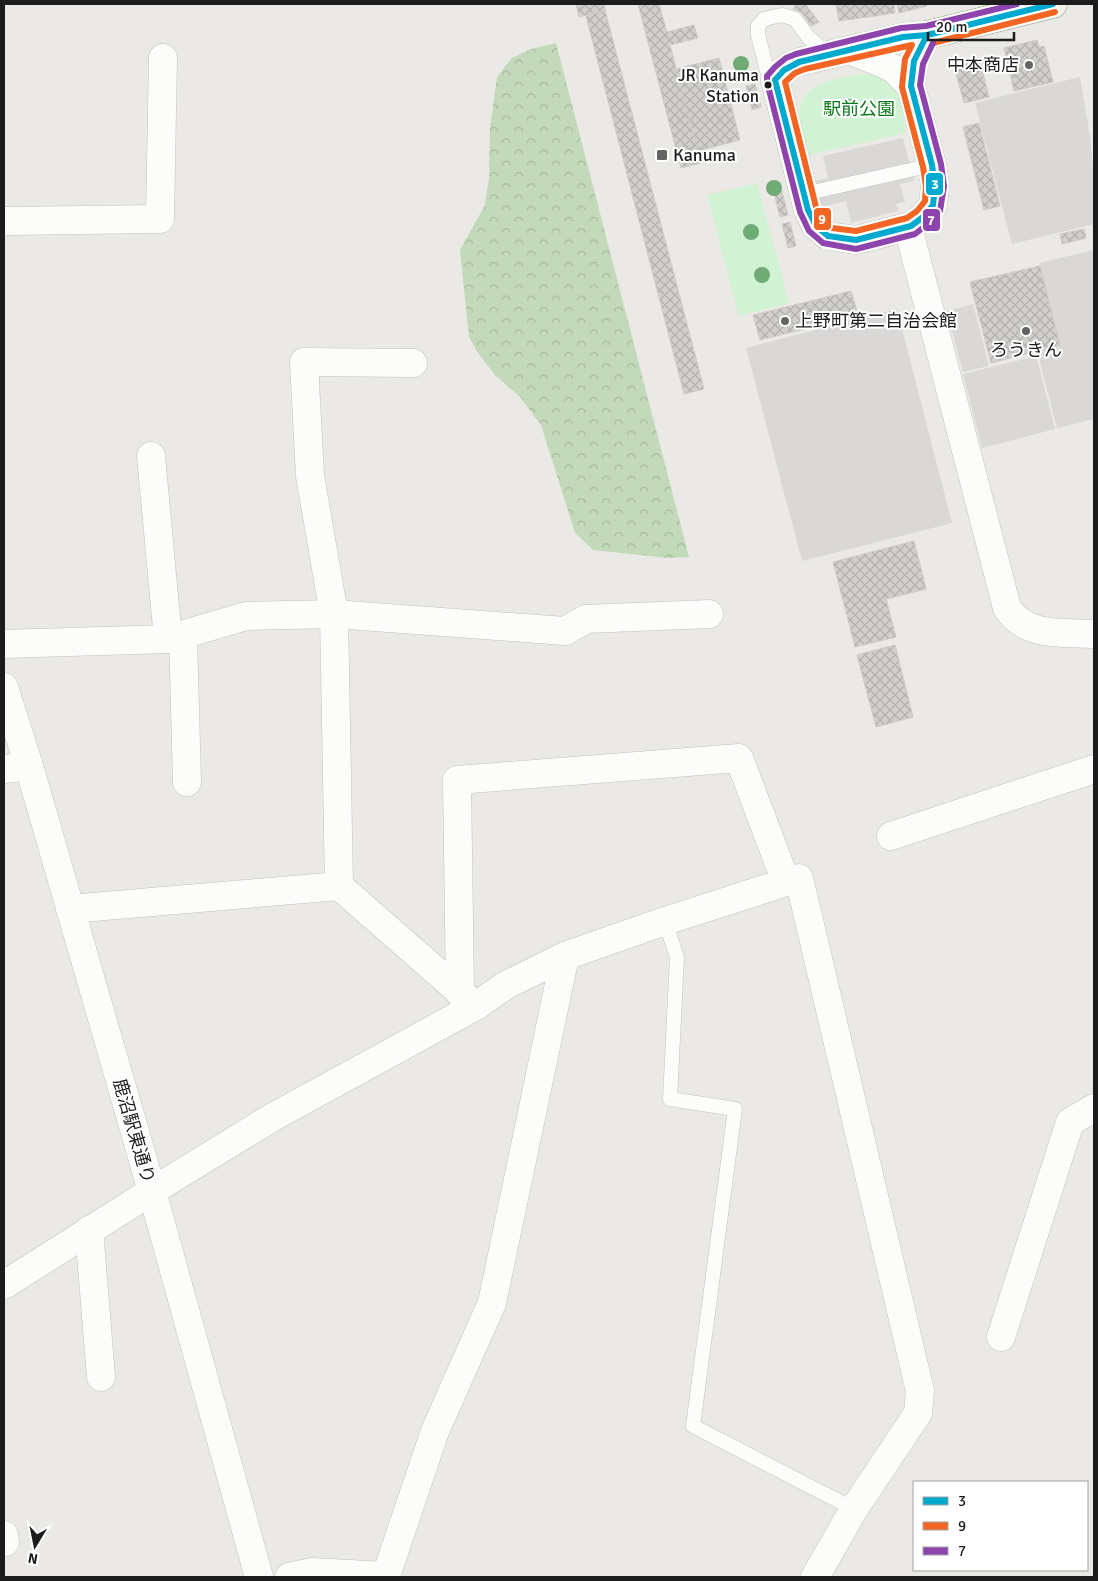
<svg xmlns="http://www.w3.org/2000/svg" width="1098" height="1581" viewBox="0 0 1098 1581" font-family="Signika,'Noto Sans JP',sans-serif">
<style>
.religious{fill:#d9d8d6}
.forest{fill:url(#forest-crowns)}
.park{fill:#d2f2d4}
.building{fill:url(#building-cross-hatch);stroke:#cecbc6}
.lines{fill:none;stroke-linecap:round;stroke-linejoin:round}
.service-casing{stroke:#c3c2c1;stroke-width:15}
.minor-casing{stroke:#c3c2c1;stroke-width:29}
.tertiary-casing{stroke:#c3c2c1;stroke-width:29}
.secondary-casing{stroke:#91947d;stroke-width:29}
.service{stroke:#fcfcfb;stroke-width:14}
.minor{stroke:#fcfcfb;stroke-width:28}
.tertiary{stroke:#fcfcfb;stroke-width:28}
.secondary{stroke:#f2f2e9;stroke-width:28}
.bus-1-casing{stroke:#fff;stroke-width:10}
.bus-2-casing{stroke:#fff;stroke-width:10}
.bus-3-casing{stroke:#fff;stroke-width:10}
.bus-1{stroke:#00a9ce;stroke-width:6}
.bus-2{stroke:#f26522;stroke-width:6}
.bus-3{stroke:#8e44ad;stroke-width:6}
.tree{fill:#70ab76}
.poi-dot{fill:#646462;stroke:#fff;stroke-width:2}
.bus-dot{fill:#1c1c1c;stroke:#fff;stroke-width:2}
.labels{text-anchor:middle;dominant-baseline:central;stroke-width:4;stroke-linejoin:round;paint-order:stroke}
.bus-label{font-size:17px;fill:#1c1c1c;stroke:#fff;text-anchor:end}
.poi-label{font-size:18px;fill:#1c1c1c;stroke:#fff;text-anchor:start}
.park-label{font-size:18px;fill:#0b791b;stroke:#fff}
.street-label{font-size:18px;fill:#1c1c1c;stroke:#fff}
.line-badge{stroke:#fff;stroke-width:2}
.badge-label{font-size:14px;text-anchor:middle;font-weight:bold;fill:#fff}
</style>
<defs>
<pattern id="forest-crowns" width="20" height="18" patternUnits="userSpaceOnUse" patternTransform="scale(1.25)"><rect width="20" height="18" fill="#c3daba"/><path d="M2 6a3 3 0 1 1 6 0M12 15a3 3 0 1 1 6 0" fill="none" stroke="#a7ba9f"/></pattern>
<pattern id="building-cross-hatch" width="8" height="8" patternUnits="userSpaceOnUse" patternTransform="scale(1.25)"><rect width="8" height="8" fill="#d1cfcc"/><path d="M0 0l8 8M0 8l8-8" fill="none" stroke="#b3b1af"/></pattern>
</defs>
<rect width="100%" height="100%" fill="#ebe9e5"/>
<!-- religious -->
<g class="religious">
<path d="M1080,77L1090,136L1094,183V224L1012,244L975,103Z"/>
<path d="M903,138L914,181L900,184L905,202L896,204L898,211L851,223L846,201L822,207L815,181L828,178L823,156Z"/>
<path d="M1094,250V419L1057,428L1037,351L1060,344L1039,263Z"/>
<path d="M973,304L989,366L963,372L947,311Z"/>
<path d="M897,309L952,523L802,561L746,348Z"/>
<path d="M1036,356L1055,429L982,448L963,374Z"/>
</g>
<!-- forest -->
<path class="forest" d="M556,43L689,557L668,558L593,550L575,533L541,425L520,397L495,375L478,353L469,337L460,250L485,205L489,178L490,128L497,77L512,58L531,49Z"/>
<!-- park -->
<g class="park">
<path d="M863,74C902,76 899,101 906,133L809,155C806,144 802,133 800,121C795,83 835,78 863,74Z"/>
<path d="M757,183L789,303L739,316L707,195Z"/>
</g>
<!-- building -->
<g class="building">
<path d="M576,4H604L605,10L579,17Z"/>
<path d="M638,4H659L667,32L694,25L698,38L670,45L701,163L681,168Z"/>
<path d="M796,4L806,5L819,22L811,26L801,12L793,9Z"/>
<path d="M836,4H894L895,13L839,21Z"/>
<path d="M897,4H926L927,6L899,13Z"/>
<path d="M605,10L704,389L684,394L586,16Z"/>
<path d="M1037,40L1039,47L1044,46L1053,82L1014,91L1004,48Z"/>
<path d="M719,58L740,140L698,151L676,69Z"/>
<path d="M979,58L989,97L964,103L955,70L963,68V65L967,64L966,61Z"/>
<path d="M755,84L761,107L752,110L746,86Z"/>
<path d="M979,123L1000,206L984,210L963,127Z"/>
<path d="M782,191L788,215L780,217L774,193Z"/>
<path d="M790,222L796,246L788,248L782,224Z"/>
<path d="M1084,229L1086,238L1062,244L1060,234Z"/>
<path d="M1040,266L1060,345L991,363L970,282Z"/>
<path d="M851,291L858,315L817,326L811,301Z"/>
<path d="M811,301L817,326L760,340L753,315Z"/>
<path d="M914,541L926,589L886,599L896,637L855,647L833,562Z"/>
<path d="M895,645L913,717L876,727L857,655Z"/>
</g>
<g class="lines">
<!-- service casing -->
<g class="service-casing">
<g id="service">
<path d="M775,80L767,71L758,35V26L764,19L782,15L795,19L809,38L821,48L831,51"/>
<path d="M804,194L932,165"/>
<path d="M665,921L677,957L670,1099L735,1109L693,1426L854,1509"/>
</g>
</g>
<!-- minor casing -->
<g class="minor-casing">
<g id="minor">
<path d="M4,221L160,219L163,58"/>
<path d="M908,227L1007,608C1027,638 1062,632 1094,634"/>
<path d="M151,456L168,639"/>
<path d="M183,635L187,782"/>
<path d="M4,644L168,639L246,616L334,614L310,476L304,362L413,363"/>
<path d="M4,769L29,766"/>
<path d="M891,836L1094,769"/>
<path d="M70,909L339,886"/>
<path d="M460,993L457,780L739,758L786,882"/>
<path d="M476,1006L339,886L334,614L565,631L586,619L709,614"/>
<path d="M89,1230L101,1377"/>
<path d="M4,1285L152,1191L273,1117L476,1006L506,985L565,956L665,921L799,878L920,1391L918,1413L854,1509L815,1577"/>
<path d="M1001,1337L1070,1122L1094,1108"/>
<path d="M4,1535L5,1542H4"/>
<path d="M289,1577L312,1572L386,1576L435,1431L492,1303L565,956"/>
</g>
</g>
<!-- tertiary casing -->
<g class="tertiary-casing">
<g id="tertiary">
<path d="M927,35L914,61L911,86L932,165L935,186L933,205L923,217L911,226L856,240L828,236L816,226L808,210L775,80L780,73L795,63L903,37Z"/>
<path d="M849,50L884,64L894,69L911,86"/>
<path d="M4,687L29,766L152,1191L259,1577"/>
</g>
</g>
<!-- secondary casing -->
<g class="secondary-casing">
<path id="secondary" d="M927,35L1053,4"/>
</g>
<!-- service -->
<use href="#service" class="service"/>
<!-- minor -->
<use href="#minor" class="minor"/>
<!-- tertiary -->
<use href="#tertiary" class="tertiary"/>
<!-- secondary -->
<use href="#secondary" class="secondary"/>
<!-- bus-1 casing -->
<g class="bus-1-casing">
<g id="bus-1">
<path d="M927,35L914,61L911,86L932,165L935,186L933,205L923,217L911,226L856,240L828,236L816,226L808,210L775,80L784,70L799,62L903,37Z"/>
<path d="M927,35L1053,4"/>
</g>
</g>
<!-- bus-2 casing -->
<g class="bus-2-casing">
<g id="bus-2">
<path d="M933,43L1055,12"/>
<path d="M912,45L905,59L902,87L923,167L926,186L925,201L917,211L907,218L856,231L832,228L823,220L816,207L785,82L795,73L805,69Z"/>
</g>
</g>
<!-- bus-3 casing -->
<g class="bus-3-casing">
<path id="bus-3" d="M933,43L923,64L920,85L941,164L944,186L940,211L929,223L915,234L856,249L823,243L809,231L800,212L767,82V76L775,67L786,58L796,54L901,28L926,26L1017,4"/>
</g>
<!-- bus-1 -->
<use href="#bus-1" class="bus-1"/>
<!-- bus-2 -->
<use href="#bus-2" class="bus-2"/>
<!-- bus-3 -->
<use href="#bus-3" class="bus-3"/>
</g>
<!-- trees -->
<g class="tree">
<circle cx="741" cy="64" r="8"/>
<circle cx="849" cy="107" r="8"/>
<circle cx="774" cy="188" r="8"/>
<circle cx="751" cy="232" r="8"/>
<circle cx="762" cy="275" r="8"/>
</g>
<!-- markers -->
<g class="poi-dot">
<circle cx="1029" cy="65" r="5"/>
<rect x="656" y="149" width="12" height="12" rx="2.5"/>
<circle cx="785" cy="321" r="5"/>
<circle cx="1026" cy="331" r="5"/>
</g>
<circle class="bus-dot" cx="768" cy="85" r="4.5"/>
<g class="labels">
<!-- bus labels -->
<g class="bus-label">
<text x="759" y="75">JR Kanuma<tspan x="759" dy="21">Station</tspan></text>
</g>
<!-- poi labels -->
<g class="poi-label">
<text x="1019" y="65" text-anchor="end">中本商店</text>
<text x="673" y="155">Kanuma</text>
<text x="795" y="321">上野町第二自治会館</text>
<text x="1026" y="350" text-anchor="middle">ろうきん</text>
</g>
<!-- park labels -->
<g class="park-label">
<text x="859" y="109">駅前公園</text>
</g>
<!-- street labels -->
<g class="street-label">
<text transform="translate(134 1131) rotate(74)">鹿沼駅東通り</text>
</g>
</g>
<g class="line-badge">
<rect x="925" y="172" width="19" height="24" rx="5" fill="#00a9ce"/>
<rect x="813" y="207" width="19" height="24" rx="5" fill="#f26522"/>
<rect x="922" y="208" width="19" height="24" rx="5" fill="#8e44ad"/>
</g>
<g class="badge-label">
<text x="935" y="189">3</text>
<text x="822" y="224">9</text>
<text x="931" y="225">7</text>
</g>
<!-- border -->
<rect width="1098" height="1581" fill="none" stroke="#1c1c1c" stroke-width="10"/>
<!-- legend -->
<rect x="913" y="1481" width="175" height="90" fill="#ffffff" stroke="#a4a4a4"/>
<rect x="923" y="1497" width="25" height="8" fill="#00a9ce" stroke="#a4a4a4"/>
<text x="958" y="1506" font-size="15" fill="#1c1c1c">3</text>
<rect x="923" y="1522" width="25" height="8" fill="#f26522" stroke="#a4a4a4"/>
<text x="958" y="1531" font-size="15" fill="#1c1c1c">9</text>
<rect x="923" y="1547" width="25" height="8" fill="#8e44ad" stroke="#a4a4a4"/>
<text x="958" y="1556" font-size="15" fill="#1c1c1c">7</text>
<!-- north arrow -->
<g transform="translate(35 1546) rotate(190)" stroke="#ffffff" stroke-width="4" paint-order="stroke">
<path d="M0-4L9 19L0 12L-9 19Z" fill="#1c1c1c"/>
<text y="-8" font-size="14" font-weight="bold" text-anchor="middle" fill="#1c1c1c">N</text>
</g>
<!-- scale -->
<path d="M928 32v8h86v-8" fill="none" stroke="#1c1c1c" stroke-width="2.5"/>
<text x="936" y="32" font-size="15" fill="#1c1c1c" stroke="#ffffff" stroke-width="4" paint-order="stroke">20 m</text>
</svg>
